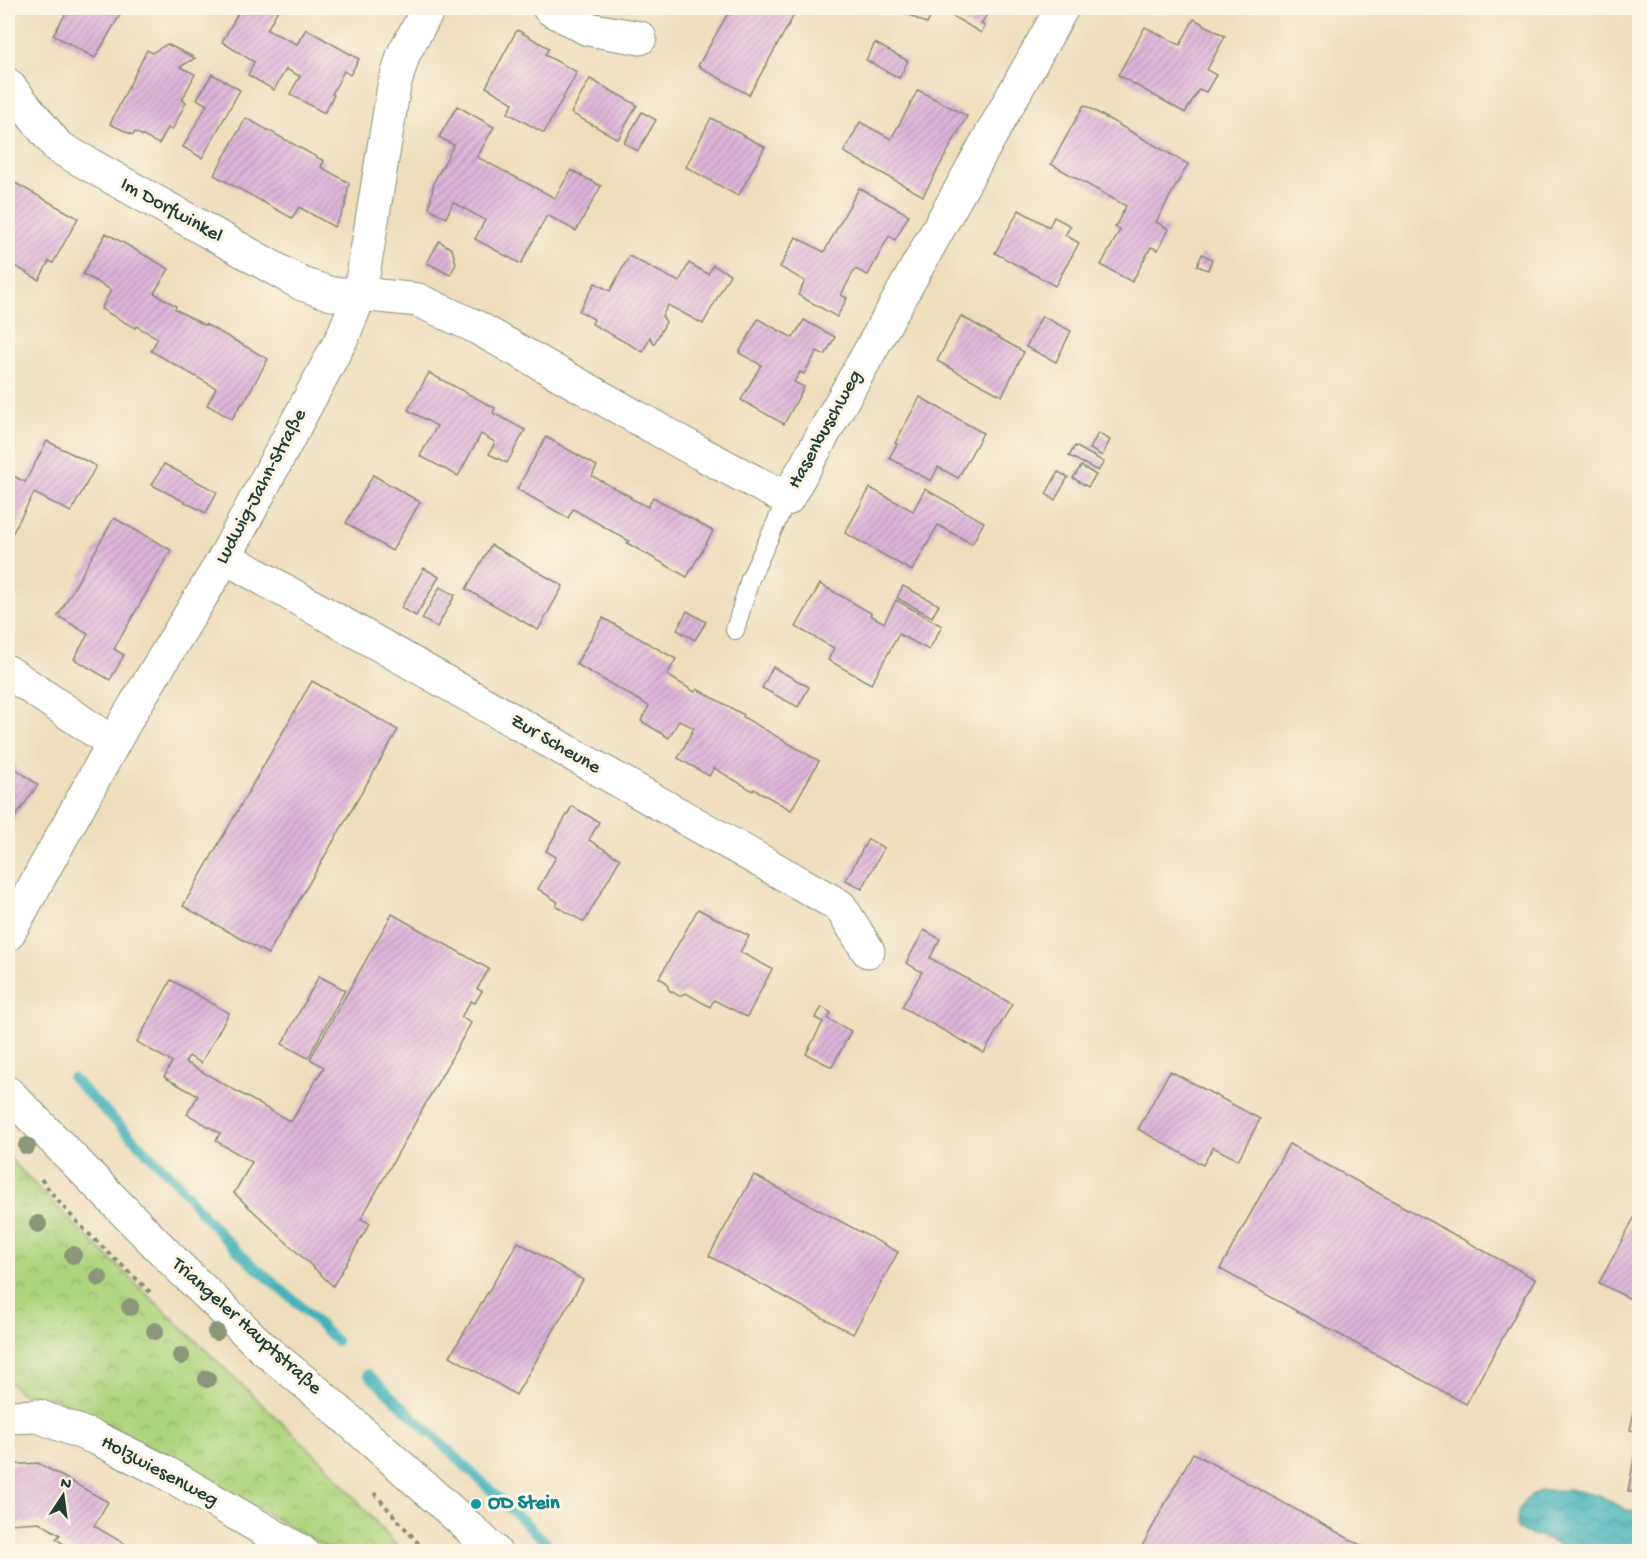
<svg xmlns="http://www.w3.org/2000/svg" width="1647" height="1559" viewBox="0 0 1647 1559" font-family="'Gochi Hand',sans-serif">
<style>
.park{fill:url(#park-crowns);stroke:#668858;stroke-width:1.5}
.water{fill:url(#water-waves);stroke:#317877;stroke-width:1.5}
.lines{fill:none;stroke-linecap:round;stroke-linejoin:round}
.stream{stroke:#43b3ba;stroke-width:10}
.building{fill:url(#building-hatch)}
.service-casing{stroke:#868e78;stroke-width:20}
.minor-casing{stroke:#868e78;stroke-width:35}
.tertiary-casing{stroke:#868e78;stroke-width:35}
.path{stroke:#868e78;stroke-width:4;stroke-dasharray:4.5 4.5;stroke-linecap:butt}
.service{stroke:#fff;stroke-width:18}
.minor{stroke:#fff;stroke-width:33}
.tertiary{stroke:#fff;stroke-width:33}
.tree{fill:#8c9679}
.culture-dot{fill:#0f9aa8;stroke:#fcf5e5;stroke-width:2}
.labels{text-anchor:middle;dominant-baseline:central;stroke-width:6;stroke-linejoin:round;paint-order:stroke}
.street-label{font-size:20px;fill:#1f3d34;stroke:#fcf5e5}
.culture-label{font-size:20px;font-weight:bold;fill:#0d838f;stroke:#fcf5e5;text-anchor:start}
</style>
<defs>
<pattern id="park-crowns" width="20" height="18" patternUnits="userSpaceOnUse" patternTransform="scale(1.5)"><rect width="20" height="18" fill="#aed47d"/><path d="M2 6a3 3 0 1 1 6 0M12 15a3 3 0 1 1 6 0" fill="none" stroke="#8dad67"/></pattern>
<pattern id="water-waves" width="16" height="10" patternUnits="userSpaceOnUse" patternTransform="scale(1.5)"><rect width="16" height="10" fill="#43b3ba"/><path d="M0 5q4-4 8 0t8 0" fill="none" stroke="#379398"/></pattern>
<pattern id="building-hatch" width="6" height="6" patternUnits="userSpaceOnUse" patternTransform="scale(1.5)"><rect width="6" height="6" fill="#ddb5d9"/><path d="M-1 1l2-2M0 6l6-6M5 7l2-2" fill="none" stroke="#b394b1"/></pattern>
</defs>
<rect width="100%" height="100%" fill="#fcf5e5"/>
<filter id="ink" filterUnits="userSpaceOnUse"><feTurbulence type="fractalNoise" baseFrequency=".0167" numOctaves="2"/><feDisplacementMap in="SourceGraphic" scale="12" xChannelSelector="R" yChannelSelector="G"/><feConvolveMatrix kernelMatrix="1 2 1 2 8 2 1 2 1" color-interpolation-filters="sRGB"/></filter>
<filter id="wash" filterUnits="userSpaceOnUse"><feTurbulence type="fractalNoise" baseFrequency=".008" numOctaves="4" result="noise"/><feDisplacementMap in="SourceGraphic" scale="24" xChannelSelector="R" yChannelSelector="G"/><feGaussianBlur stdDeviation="1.35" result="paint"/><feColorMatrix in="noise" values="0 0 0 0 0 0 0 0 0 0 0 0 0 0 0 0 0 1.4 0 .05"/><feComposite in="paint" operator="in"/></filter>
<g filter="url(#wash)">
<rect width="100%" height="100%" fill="#eedebc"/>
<!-- park -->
<path class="park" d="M8,1157L81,1231L328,1467L401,1551H333L90,1414L55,1399L20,1393L8,1380Z"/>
<!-- water -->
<path class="water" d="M1541,1490C1559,1490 1577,1489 1595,1494C1609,1498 1624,1513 1639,1512V1551H1575L1539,1537L1518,1530C1515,1507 1521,1501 1541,1490Z"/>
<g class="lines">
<!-- stream -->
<g class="stream">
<path d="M72,1078L180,1185L200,1211L223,1237L248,1261L296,1302L336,1341"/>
<path d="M368,1374L556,1552"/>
</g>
</g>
<g id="blocks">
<!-- building -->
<g class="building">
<path d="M69,8H124L95,58L53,35Z"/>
<path d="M241,8H279L267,30L297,44L306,29L359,59L350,75L344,71L332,94L334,95L324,113L290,94L300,76L286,69L274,90L248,75L254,62L222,42Z"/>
<path d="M731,8H798L749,95L698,66Z"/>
<path d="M896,8H935L927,24Z"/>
<path d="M946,8H991L981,24L985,26L981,33L944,11Z"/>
<path d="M1194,19L1225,36L1207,70L1216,75L1206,92L1199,89L1185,113L1118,75L1145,27L1180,45Z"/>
<path d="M517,30L549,48L545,55L577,72L544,133L508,113L513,103L486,87Z"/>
<path d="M875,43L908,61L899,78L866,60Z"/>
<path d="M167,44L195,58L180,67L195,74L182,100L186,102L172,130L168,128L159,144L135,132L133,135L110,124L147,50L152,53Z"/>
<path d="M212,74L240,90L202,158L183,147L207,105L197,99Z"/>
<path d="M590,79L637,105L618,139L571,113Z"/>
<path d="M918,90L967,116L923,196L844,152L860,122L891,139Z"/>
<path d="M1084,105L1188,164L1156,222L1169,229L1158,250L1151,247L1132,282L1101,265L1120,230L1115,227L1126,206L1051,164Z"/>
<path d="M457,106L494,127L477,157L555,198L571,170L601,186L576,231L547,215L521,264L475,239L485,220L453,202L446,218L429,208L434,182L454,145L439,137Z"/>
<path d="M642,112L656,120L638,151L624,143Z"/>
<path d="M246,118L324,161L321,167L349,183L345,207L334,227L299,207L292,218L214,175Z"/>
<path d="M711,118L765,147L738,196L686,167Z"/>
<path d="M15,183L78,218L53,263L49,261L39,280L8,262V256L15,242L8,238V196Z"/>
<path d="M859,188L909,215L895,240L889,236L868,275L855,269L841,295L847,298L837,317L798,295L805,281L780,267L796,237L824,252Z"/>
<path d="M1019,210L1049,227L1054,217L1071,226L1065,235L1079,243L1055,286L995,253Z"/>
<path d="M106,233L169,269L154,293L176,306L175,309L204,325L205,324L268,359L243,404L242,403L232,419L207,405L216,388L151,351L158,338L136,326L135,328L101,309L111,290L83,274Z"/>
<path d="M439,241L452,249L456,264L450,275L427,263Z"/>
<path d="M1202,254L1212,259L1208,270L1197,266Z"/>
<path d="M629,256L679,282L689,263L708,274L713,265L730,274L703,324L668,305L662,316L666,322L654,344L650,337L643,352L592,324L594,319L579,311L595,283L610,291Z"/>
<path d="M961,316L1024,352L1002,396L937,361Z"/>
<path d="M1042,316L1071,331L1056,362L1026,347Z"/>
<path d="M758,319L793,338L804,320L835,337L825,355L817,351L804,374L800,372L794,382L804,387L784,424L741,400L761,365L739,353Z"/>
<path d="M429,373L495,408L493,413L525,430L507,463L489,454L495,442L481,434L458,476L420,456L437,426L408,410Z"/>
<path d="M920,397L983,433L958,478L938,467L931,481L889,458L897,444L895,443Z"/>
<path d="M1098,433L1110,440L1102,456L1090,449Z"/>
<path d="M546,437L597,466L592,476L631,497L630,498L648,507L653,497L713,531L687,577L627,543L629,541L573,509L568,518L517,489Z"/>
<path d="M47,441L96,466L71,512L34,493L11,536L8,534V473L25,482Z"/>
<path d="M1075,446L1104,462L1098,471L1069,456Z"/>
<path d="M164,464L217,492L206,513L152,485Z"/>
<path d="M1081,466L1096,475L1088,487L1073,478Z"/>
<path d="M1058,472L1068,477L1055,500L1046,494Z"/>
<path d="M373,475L420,502L392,551L346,523Z"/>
<path d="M870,488L913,511L925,489L984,522L972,544L938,525L912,571L845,533Z"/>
<path d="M114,518L171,550L114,649L124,655L110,680L74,659L88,634L58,616Z"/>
<path d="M491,545L563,586L538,630L466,589Z"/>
<path d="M424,568L439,577L416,616L401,608Z"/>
<path d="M820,584L871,613L870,615L884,623L896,600L942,626L929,650L899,634L871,684L828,660L834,648L796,627Z"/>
<path d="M903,586L939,605L932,617L897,598Z"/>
<path d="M440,587L455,595L437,627L422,619Z"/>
<path d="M687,611L706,622L695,640L677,630Z"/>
<path d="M603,618L676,659L667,675L695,692L697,689L744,715L743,717L819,761L791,810L754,789L753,791L714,768L709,776L678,758L694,728L679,720L669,738L641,721L649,706L576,664Z"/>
<path d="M773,667L809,687L798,707L762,688Z"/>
<path d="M312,681L398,730L268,954L183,906Z"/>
<path d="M8,763L38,785L8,827Z"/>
<path d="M572,806L599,822L589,840L620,859L584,922L556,906L558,902L538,889L556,857L546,851Z"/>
<path d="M868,839L884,848L862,889L846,880Z"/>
<path d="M698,909L749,936L740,952L772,969L747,1017L714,1000L710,1007L686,993L679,996L669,990L666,982L659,978Z"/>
<path d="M392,914L489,969L477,989L482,991L475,1003L471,1001L461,1017L471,1023L361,1219L370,1223L333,1286L234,1193L252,1162L216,1141L220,1133L187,1114L198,1096L164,1077L172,1062L137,1042L171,980L229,1013L201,1063L189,1056L185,1062L291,1122L324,1067L310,1059Z"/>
<path d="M924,930L940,939L930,958L1012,1004L984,1053L902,1007L922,972L906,963Z"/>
<path d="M319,976L345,990L308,1058L282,1044Z"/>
<path d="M822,1007L831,1013L828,1019L851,1031L832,1067L806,1054L823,1022L815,1018Z"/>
<path d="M1170,1071L1260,1119L1238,1160L1213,1147L1203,1165L1138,1129Z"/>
<path d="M1289,1144L1535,1279L1466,1404L1220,1269Z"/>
<path d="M754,1175L898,1252L853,1334L709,1256Z"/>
<path d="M1640,1207V1304L1599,1283Z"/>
<path d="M518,1242L583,1280L516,1395L450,1356Z"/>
<path d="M1638,1394H1640V1432L1630,1430Z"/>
<path d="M1638,1438H1640V1494L1628,1491Z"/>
<path d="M1193,1453L1373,1552H1148L1141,1548Z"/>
<path d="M38,1463L108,1502L94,1526L132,1548L130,1552H76L56,1539L60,1535L39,1522L8,1524V1465Z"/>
</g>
</g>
</g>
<g filter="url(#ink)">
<use href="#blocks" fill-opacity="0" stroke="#868e78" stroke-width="1.5"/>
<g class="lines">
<!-- service casing -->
<g class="service-casing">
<path id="service" d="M735,630L750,579L787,499"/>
</g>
<!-- minor casing -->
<g class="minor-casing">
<g id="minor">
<path d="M549,8L588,29L640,38"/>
<path d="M8,85L58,147L302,284L332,294H360L418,300L476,327L700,453L787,499L1062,8"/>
<path d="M225,557L840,906L868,951"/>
<path d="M8,672L113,743"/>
<path d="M8,934L129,715L225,557L343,336L360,294L394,86L404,53L429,8"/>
<path d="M8,1417L38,1416L98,1439L163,1471L302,1552"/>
</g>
</g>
<!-- tertiary casing -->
<g class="tertiary-casing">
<path id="tertiary" d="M8,1093L179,1267L264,1349L318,1393L461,1520L495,1552"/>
</g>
<!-- path -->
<g class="path">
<path d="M41,1179C71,1221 113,1256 150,1292"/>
<path d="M374,1493L426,1552"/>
</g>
<!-- service -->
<use href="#service" class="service"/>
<!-- minor -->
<use href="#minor" class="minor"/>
<!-- tertiary -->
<use href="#tertiary" class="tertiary"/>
</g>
<!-- trees -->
<g class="tree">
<circle cx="27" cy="1146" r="9"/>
<circle cx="38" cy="1224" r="9"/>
<circle cx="73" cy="1255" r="9"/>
<circle cx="99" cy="1278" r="9"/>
<circle cx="130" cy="1307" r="9"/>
<circle cx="155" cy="1331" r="9"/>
<circle cx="216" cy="1332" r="9"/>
<circle cx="181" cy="1356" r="9"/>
<circle cx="207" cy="1379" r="9"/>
</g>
</g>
<!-- markers -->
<circle class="culture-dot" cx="476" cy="1504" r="6"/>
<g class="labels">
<!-- street labels -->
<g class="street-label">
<text transform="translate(171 211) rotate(29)">Im Dorfwinkel</text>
<text transform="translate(826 430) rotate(-61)">Hasenbuschweg</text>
<text transform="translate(262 487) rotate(-62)">Ludwig-Jahn-Straße</text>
<text transform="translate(555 745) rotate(30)">Zur Scheune</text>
<text transform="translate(246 1327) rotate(42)">Triangeler Hauptstraße</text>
<text transform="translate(159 1472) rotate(28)">Holzwiesenweg</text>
</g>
<!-- culture labels -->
<g class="culture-label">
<text x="488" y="1504">OD Stein</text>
</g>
</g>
<!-- margin -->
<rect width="1647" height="1559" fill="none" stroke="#fcf5e5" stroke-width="30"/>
<!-- north arrow -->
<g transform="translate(63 1496) rotate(13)" stroke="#fcf5e5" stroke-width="4.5" paint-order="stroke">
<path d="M0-4.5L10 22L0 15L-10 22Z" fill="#1f3d34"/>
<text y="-9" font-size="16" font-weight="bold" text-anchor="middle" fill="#1f3d34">N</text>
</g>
</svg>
